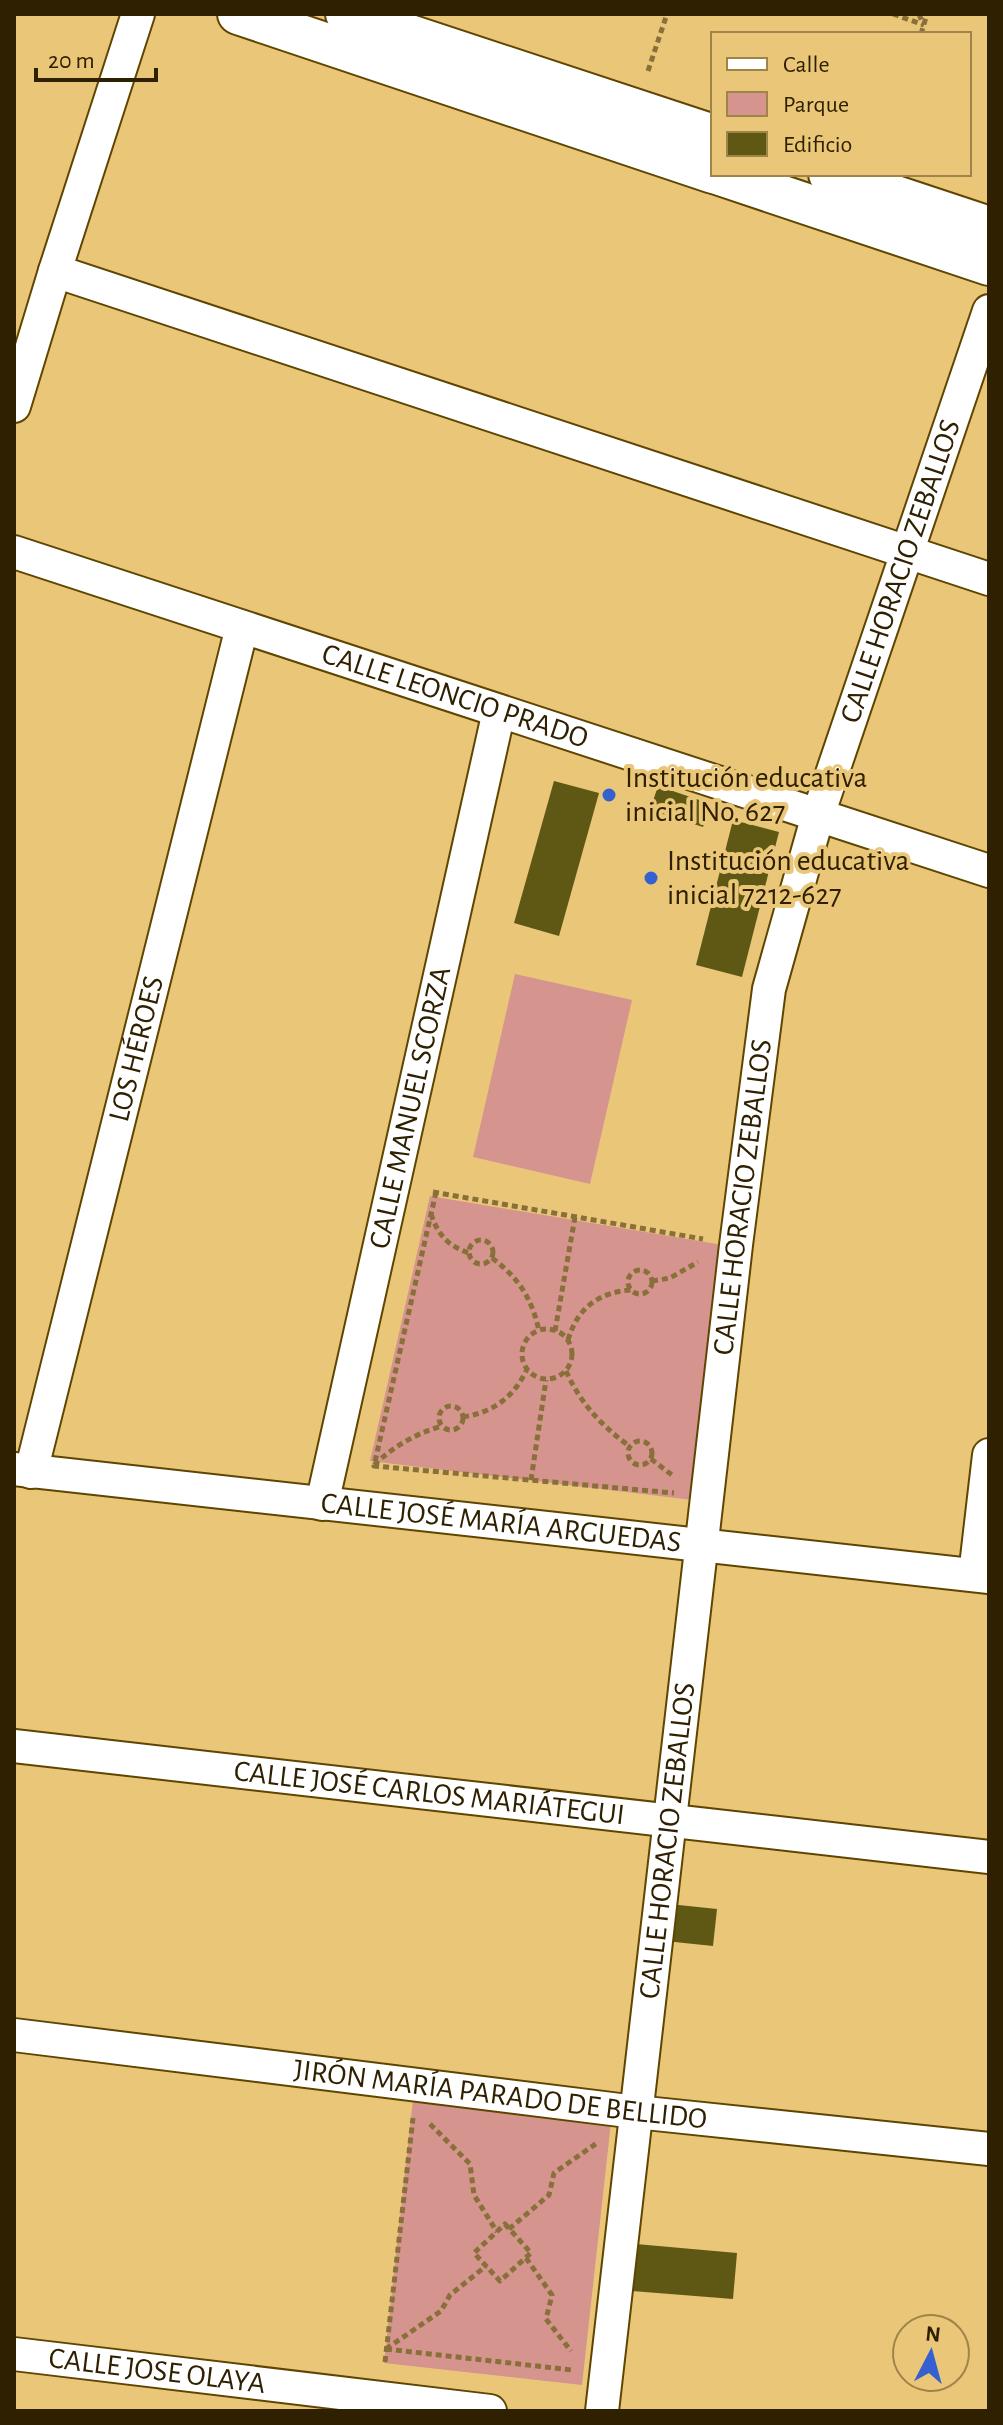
<svg xmlns="http://www.w3.org/2000/svg" width="1003" height="2425" viewBox="0 0 1003 2425" font-family="'Alegreya Sans',sans-serif">
<style>
.green{fill:#d5948e}
.building{fill:#5e5814}
.lines{fill:none;stroke-linecap:round;stroke-linejoin:round}
.minor-casing{stroke:#5e4500;stroke-width:36}
.tertiary-casing{stroke:#5e4500;stroke-width:44}
.path{stroke:#89703a;stroke-width:5;stroke-dasharray:6 4;stroke-linecap:butt}
.minor{stroke:#fff;stroke-width:32}
.tertiary{stroke:#fff;stroke-width:40}
.poi-dot{fill:#3560d0;stroke:#eac679;stroke-width:3}
.labels{text-anchor:middle;dominant-baseline:central;stroke-width:8;stroke-linejoin:round;paint-order:stroke}
.street-label{font-size:30px;fill:#2e2000;stroke:#eac679}
.poi-label{font-size:30px;fill:#2e2000;stroke:#eac679;text-anchor:start}
</style>
<rect width="100%" height="100%" fill="#eac679"/>
<!-- green -->
<g class="green">
<path d="M515,974L632,1000L590,1184L473,1157Z"/>
<path d="M430,1196L723,1245L692,1500L370,1461Z"/>
<path d="M413,2100L611,2122L582,2385L384,2363Z"/>
</g>
<!-- building -->
<g class="building">
<path d="M554,781L599,793L559,936L514,923Z"/>
<path d="M658,786L711,804L703,827L650,810Z"/>
<path d="M733,820L779,832L742,977L696,965Z"/>
<path d="M669,1904L717,1909L713,1946L665,1941Z"/>
<path d="M636,2244L737,2253L733,2299L632,2291Z"/>
</g>
<g class="lines">
<!-- minor casing -->
<g class="minor-casing">
<g id="minor">
<path d="M55,271L989,579"/>
<path d="M14,406L55,271L138,14"/>
<path id="s1" d="M14,552L989,871"/>
<path id="s2" d="M14,1469L989,1577"/>
<path id="s3" d="M31,1472L242,627"/>
<path id="s4" d="M322,1504L499,711"/>
<path d="M975,1575L989,1455"/>
<path id="s5" d="M14,1746L989,1857"/>
<path id="s6" d="M14,2035L636,2112L989,2149"/>
<path id="s7" d="M14,2354L490,2411"/>
<path id="s8" d="M602,2411L736,1245L769,989L818,815L989,311"/>
</g>
</g>
<!-- tertiary casing -->
<g class="tertiary-casing">
<g id="tertiary">
<path d="M238,14L713,173"/>
<path d="M346,14L713,135"/>
<path d="M717,174L989,265"/>
<path d="M829,174L989,227"/>
</g>
</g>
<!-- path -->
<g class="path">
<path d="M893,14L924,25"/>
<path d="M919,14L923,24"/>
<path d="M921,34L927,14"/>
<path d="M648,71L667,14"/>
<path d="M433,1192L703,1239"/>
<path d="M436,1192L374,1466L674,1493"/>
<path d="M431,1214C438,1235 448,1246 469,1253"/>
<circle cx="481" cy="1252" r="12"/>
<path d="M492,1258C519,1278 532,1299 539,1331"/>
<circle cx="640" cy="1282" r="12"/>
<path d="M652,1281L670,1278L698,1262"/>
<circle cx="547" cy="1354" r="25"/>
<path d="M555,1331L575,1217"/>
<path d="M568,1340C577,1309 598,1292 631,1290"/>
<path d="M566,1371C581,1404 601,1425 629,1446"/>
<circle cx="451" cy="1418" r="12"/>
<path d="M463,1417C494,1412 514,1397 527,1369"/>
<circle cx="640" cy="1453" r="12"/>
<path d="M651,1459L672,1475"/>
<path d="M374,1465C394,1446 415,1434 442,1426"/>
<path d="M531,1480L546,1380"/>
<path d="M430,2124L470,2164L474,2195L497,2232"/>
<path d="M505,2224L531,2253L500,2281L474,2253Z"/>
<path d="M509,2229L549,2195L554,2173L597,2143"/>
<path d="M526,2258L552,2295L546,2319L571,2351"/>
<path d="M386,2349L572,2370"/>
<path d="M386,2349L441,2311L450,2295L486,2266"/>
<path d="M385,2362L413,2118"/>
</g>
<!-- minor -->
<use href="#minor" class="minor"/>
<!-- tertiary -->
<use href="#tertiary" class="tertiary"/>
</g>
<!-- markers -->
<g class="poi-dot">
<circle cx="609" cy="795" r="8"/>
<circle cx="651" cy="878" r="8"/>
</g>
<g class="labels">
<!-- street labels -->
<g class="street-label">
<text stroke="none"><textPath href="#s8" startOffset="1870">CALLE HORACIO ZEBALLOS</textPath></text>
<text stroke="none"><textPath href="#s1" startOffset="464">CALLE LEONCIO PRADO</textPath></text>
<text stroke="none"><textPath href="#s3" startOffset="436">LOS HÉROES</textPath></text>
<text stroke="none"><textPath href="#s4" startOffset="406">CALLE MANUEL SCORZA</textPath></text>
<text stroke="none"><textPath href="#s8" startOffset="1222">CALLE HORACIO ZEBALLOS</textPath></text>
<text stroke="none"><textPath href="#s2" startOffset="490">CALLE JOSÉ MARÍA ARGUEDAS</textPath></text>
<text stroke="none"><textPath href="#s5" startOffset="418">CALLE JOSÉ CARLOS MARIÁTEGUI</textPath></text>
<text stroke="none"><textPath href="#s8" startOffset="574">CALLE HORACIO ZEBALLOS</textPath></text>
<text stroke="none"><textPath href="#s6" startOffset="490">JIRÓN MARÍA PARADO DE BELLIDO</textPath></text>
<text stroke="none"><textPath href="#s7" startOffset="144">CALLE JOSE OLAYA</textPath></text>
</g>
<!-- poi labels -->
<g class="poi-label">
<text x="625" y="778">Institución educativa<tspan x="625" dy="34">inicial No. 627</tspan></text>
<text x="667" y="861">Institución educativa<tspan x="667" dy="34">inicial 7212-627</tspan></text>
</g>
</g>
<!-- border -->
<rect width="1003" height="2425" fill="none" stroke="#2e2000" stroke-width="32"/>
<!-- legend -->
<rect x="711" y="32" width="260" height="144" fill="#eac679" stroke="#9f8449" stroke-width="2"/>
<rect x="727" y="58" width="40" height="12" fill="#ffffff" stroke="#9f8449" stroke-width="2"/>
<text x="783" y="72" font-size="24" fill="#2e2000">Calle</text>
<rect x="727" y="92" width="40" height="24" fill="#d5948e" stroke="#9f8449" stroke-width="2"/>
<text x="783" y="112" font-size="24" fill="#2e2000">Parque</text>
<rect x="727" y="132" width="40" height="24" fill="#5e5814" stroke="#9f8449" stroke-width="2"/>
<text x="783" y="152" font-size="24" fill="#2e2000">Edificio</text>
<!-- north arrow -->
<g transform="translate(931 2353) rotate(6)"><circle r="38" fill="#eac679" stroke="#9f8449" stroke-width="2"/>
<path d="M0-6L14 30L0 20L-14 30Z" fill="#3560d0"/>
<text y="-12" font-size="22" font-weight="bold" text-anchor="middle" fill="#2e2000">N</text>
</g>
<!-- scale -->
<path d="M36 68v12h120v-12" fill="none" stroke="#2e2000" stroke-width="4"/>
<text x="48" y="68" font-size="24" fill="#2e2000" stroke="#eac679" stroke-width="6" paint-order="stroke">20 m</text>
</svg>
